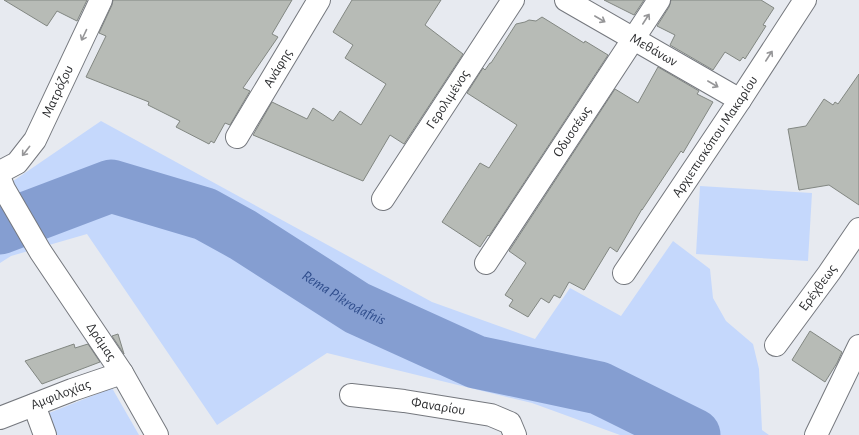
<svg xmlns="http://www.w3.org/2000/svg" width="859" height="435" viewBox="0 0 859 435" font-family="'Alegreya Sans',sans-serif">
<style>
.green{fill:#c5d8fc}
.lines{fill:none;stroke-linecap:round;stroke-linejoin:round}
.river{stroke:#859ed1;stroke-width:53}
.building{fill:#b7bbb6;stroke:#828782}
.pedestrian-casing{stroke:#75787e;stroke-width:24}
.minor-casing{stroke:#75787e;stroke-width:24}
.tertiary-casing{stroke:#75787e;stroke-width:24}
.pedestrian{stroke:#fff;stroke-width:22}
.minor{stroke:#fff;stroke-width:22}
.tertiary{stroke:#fff;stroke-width:22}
.oneway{stroke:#969698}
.labels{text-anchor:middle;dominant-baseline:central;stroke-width:3.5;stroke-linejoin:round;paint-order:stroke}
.street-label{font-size:14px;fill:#2d2e30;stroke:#f4f7fe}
.water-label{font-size:15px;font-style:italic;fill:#2f4d8c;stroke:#f4f7fe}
</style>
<rect width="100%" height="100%" fill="#e7eaf0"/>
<!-- green -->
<g class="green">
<path d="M101,121L432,302L535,339L570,288L621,316L673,241L710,269L713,298L726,321L753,344L759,369L762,430L769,435H620L532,403L327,353L217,425L87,234L11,256L0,263V190Z"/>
<path d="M700,186L812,193L808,261L696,254Z"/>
<path d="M112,388L139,435H51L44,415Z"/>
</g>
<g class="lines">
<!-- river -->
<path class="river" id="s1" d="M0,228L111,186L205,214L243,235L357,308L476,362L599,388L694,435"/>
</g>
<!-- building -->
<g class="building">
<path d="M4,0H87L77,21L57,11L47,26Z"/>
<path d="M113,0H292L272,34L278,37L243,88L250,91L230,125L225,123L214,143L211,141L209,144L176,127L180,121L148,105L149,102L86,77L106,36L99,33L112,5Z"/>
<path d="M352,0H441L425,25L463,54L404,144L390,135L363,181L253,135L272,102L307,119L313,108L333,121L340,111L361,125L386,84L345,58L353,45L333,32Z"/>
<path d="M604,0H644L634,15Z"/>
<path d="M671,0H761L774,8L763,25L766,26L745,59L743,57L740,61L725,52L713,70L670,45L675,35L657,26L669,7Z"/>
<path d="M542,17L584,43L585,41L608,55L489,236L488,235L480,247L442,222L480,163L489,168L517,125L467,93L483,68L485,70L490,63H491L516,24L525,22L529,20L536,21Z"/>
<path d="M658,67L699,91L697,94L713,102L683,153L681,151L642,210V209L617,252L610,247L584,290L569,282L560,298L554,295L549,303L541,298L528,317L509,306L513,300L505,295L526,263L509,251L615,89L638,103Z"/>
<path d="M859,74V205L829,185L799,190L788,129L806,126L824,99L833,105L835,102L838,104Z"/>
<path d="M810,331L842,352L837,363L825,382L792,360Z"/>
<path d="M118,334L124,354L112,336Z"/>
<path d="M74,344L75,348L88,344L100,362L42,384L25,361Z"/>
</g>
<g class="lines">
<!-- pedestrian casing -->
<g class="pedestrian-casing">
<path id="pedestrian" d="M34,405L45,435"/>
</g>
<!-- minor casing -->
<g class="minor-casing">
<g id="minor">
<path id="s2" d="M566,0L740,100"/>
<path id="s3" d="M237,137L319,0"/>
<path id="s4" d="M0,172L17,163L35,140L101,0"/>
<path id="s5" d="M383,199L513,0"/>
<path id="s6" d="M486,263L659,0"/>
<path id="s7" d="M624,273L740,100L805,0"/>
<path id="s8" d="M776,345L829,273L859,229"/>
<path id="s9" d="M351,395L404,401L491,415L510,423L515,435"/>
<path id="s10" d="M0,418L72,390L122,373"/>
<path d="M816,435L859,346"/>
</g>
</g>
<!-- tertiary casing -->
<g class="tertiary-casing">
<g id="tertiary">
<path id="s11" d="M0,179L4,189L40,251L122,373L157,435"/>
</g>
</g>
<!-- pedestrian -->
<use href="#pedestrian" class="pedestrian"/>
<!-- minor -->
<use href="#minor" class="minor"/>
<!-- tertiary -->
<use href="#tertiary" class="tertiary"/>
</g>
<!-- one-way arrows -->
<defs><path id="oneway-shaft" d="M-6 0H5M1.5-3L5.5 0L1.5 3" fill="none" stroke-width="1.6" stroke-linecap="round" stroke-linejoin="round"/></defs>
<g class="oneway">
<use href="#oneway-shaft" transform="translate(600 19) rotate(30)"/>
<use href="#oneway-shaft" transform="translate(646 19) rotate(-57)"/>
<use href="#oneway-shaft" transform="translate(84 35) rotate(115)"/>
<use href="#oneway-shaft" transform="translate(769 56) rotate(-57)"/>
<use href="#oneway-shaft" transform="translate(713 84) rotate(30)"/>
<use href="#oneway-shaft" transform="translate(26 151) rotate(128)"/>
</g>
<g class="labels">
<!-- street labels -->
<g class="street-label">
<text stroke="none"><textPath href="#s2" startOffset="101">Μεθάνων</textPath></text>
<text stroke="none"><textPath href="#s3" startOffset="80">Ανάφης</textPath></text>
<text stroke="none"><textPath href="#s4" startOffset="102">Ματρόζου</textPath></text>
<text stroke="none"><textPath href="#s5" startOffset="119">Γερολιμένος</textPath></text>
<text stroke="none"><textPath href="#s6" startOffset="157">Οδυσσέως</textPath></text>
<text stroke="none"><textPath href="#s7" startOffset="164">Αρχιεπισκόπου Μακαρίου</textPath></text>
<text stroke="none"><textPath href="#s8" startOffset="71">Ερέχθεως</textPath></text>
<text stroke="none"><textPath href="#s11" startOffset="192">Δράμας</textPath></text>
<text stroke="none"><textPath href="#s10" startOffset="65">Αμφιλοχίας</textPath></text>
<text stroke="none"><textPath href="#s9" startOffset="88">Φαναρίου</textPath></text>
</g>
<!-- water labels -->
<g class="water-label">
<text stroke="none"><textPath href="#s1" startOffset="379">Rema Pikrodafnis</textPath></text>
</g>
</g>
</svg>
